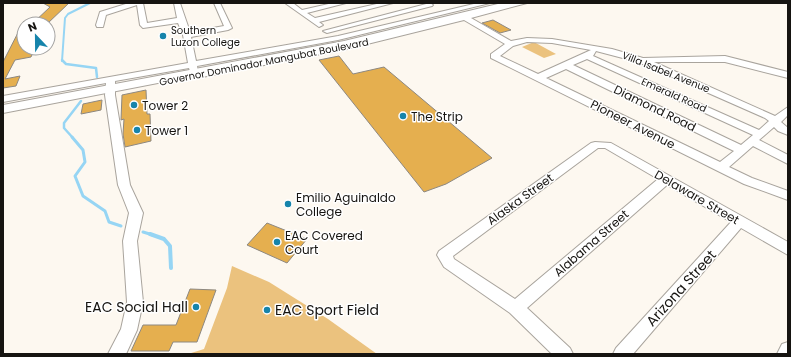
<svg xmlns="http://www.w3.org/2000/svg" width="791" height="357" viewBox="0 0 791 357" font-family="Poppins,sans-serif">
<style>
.green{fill:#ebc27e}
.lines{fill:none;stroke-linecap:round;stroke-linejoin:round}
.stream-far3{stroke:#96d5f4;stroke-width:2}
.stream-far2{stroke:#96d5f4;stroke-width:2.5}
.stream-far1{stroke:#96d5f4;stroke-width:3}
.stream{stroke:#96d5f4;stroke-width:4}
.building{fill:#e5af4f;stroke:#8d8881}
.minor-casing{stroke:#a9a49d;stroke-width:2}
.major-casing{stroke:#a9a49d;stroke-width:2}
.minor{fill:#fff;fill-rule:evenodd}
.major{fill:#fff;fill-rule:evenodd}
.poi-dot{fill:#1684ab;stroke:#fff;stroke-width:1.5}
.labels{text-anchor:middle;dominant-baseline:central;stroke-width:3;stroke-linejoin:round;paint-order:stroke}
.far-poi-label{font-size:10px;fill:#161411;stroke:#fff;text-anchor:start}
.far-street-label{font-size:10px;fill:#161411;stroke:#fff}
.poi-label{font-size:12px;fill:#161411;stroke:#fff;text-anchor:start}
.street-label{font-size:12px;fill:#161411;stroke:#fff}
.near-street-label{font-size:14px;fill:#161411;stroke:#fff}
.near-poi-label{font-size:14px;fill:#161411;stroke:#fff;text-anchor:end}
</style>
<rect width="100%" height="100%" fill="#fdf8f0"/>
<!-- green -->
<g class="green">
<path d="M534,42L556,54L544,58L522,47Z"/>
<path d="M232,266L269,282L328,319L377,354H188L204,349L227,288Z"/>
</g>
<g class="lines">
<!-- stream-far3 -->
<path class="stream-far3" d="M62,61L65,18L68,14L90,3"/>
<!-- stream-far2 -->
<g class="stream-far2">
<path d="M62,60L66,64L96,68L97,77"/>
<path d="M73,138L64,128V123L81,101"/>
</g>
<!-- stream-far1 -->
<g class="stream-far1">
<path d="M72,137L83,150L85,162L75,176L83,196L105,211L109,222L121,226"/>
<path d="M143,232L153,235"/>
</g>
<!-- stream -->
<path class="stream" d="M150,234L164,239L170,246L171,268"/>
</g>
<!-- building -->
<g class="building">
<path d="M43,3H69L47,24H32L50,7Z"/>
<path d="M493,20L511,30L500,33L482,23Z"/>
<path d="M24,21V48H35L31,57L15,60L5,79L20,76L16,86L3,88V62Z"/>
<path d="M339,56L353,74L384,67L492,158L446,184L424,192L319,60Z"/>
<path d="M146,90L147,114H150L151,141L125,147L123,134L124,119L121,120L122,95Z"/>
<path d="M102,100L101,110L81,114L83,104Z"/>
<path d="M267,223L307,239L287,263L247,245Z"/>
<path d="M190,289L216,290L197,342H173L169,351H131L143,325H176Z"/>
</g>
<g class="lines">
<!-- minor casing -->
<g class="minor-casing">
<g id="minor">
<path d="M129,3H143L147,23L177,18L174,3H180L190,32L224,26L214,3H220L232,28L228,30L191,37L196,61L338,36L478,3H490L338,40L197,66L198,72L347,45L459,17V14L466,15L516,3H527L471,18L511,41L527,38L552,39L612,49L643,58L725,56L788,72V78L725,62H654L775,116L788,107V115L781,122L788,128V135L778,131L774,127L759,140L788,155V164L753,146L729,167L752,178L788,191V200L744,184L491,58V54L505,44L464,20L347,49L197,78L191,74L189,68L115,81V95L130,185L143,213L137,241L143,302L137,330L126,354H108L121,329L127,302L123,241L129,213L118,185L105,95L106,83L3,102V96L188,63L183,35L178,23L143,28L140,25L137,5L106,15L103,27H97L96,25L100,12ZM527,42L552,43L591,50L538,74L500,56L513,46ZM596,51L638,62L765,118L769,121L759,130L593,56ZM587,59L753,135L741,145L573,65ZM566,69L734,151L720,162L546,78Z"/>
<path d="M285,3H293L302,10L333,3H346L307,13L315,18L381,3H393L319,22L323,25L319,27Z"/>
<path d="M430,3L433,5L432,6L327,33L323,31Z"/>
<path d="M595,142L611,143L788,242V255L741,228L633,354H613L616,348L731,222L667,185L527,308L570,348L573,354H552L510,313L444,267L437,255L439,251L591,143ZM598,148H605L658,179L515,299L454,259L453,256Z"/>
<path d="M788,342V354H777L782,344Z"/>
</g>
</g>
<!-- major casing -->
<g class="major-casing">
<path id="major" d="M502,3H519L517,5L344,47L3,113V105L344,41Z"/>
</g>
<!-- minor -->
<use href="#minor" class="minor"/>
<!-- major -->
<use href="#major" class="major"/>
</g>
<!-- markers -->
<g class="poi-dot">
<circle cx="163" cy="36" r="4"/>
<circle cx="134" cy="105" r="4"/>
<circle cx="403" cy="116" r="4"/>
<circle cx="137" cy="130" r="4"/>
<circle cx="288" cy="204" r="4"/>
<circle cx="277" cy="242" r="4"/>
<circle cx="196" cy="307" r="4"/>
<circle cx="267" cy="310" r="4"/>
</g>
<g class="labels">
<!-- far-poi labels -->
<g class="far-poi-label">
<text x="171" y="30">Southern<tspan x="171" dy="12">Luzon College</tspan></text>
</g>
<!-- far-street labels -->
<g class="far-street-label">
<text transform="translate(264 62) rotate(-11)">Governor Dominador Mangubat Boulevard</text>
<text transform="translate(666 72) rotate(22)">Villa Isabel Avenue</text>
<text transform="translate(674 95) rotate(24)">Emerald Road</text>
</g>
<!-- poi labels -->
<g class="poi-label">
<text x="142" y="105">Tower 2</text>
<text x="411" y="116">The Strip</text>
<text x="145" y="130">Tower 1</text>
<text x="296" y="197">Emilio Aguinaldo<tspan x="296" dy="14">College</tspan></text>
<text x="285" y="235">EAC Covered<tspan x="285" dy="14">Court</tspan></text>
</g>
<!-- street labels -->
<g class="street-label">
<text transform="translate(655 108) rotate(26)">Diamond Road</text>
<text transform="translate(633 124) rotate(27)">Pioneer Avenue</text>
<text transform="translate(697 197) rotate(30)">Delaware Street</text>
<text transform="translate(520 199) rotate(-36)">Alaska Street</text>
<text transform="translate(591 243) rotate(-41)">Alabama Street</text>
</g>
<!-- near-street labels -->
<g class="near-street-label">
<text transform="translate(681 288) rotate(-48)">Arizona Street</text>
</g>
<!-- near-poi labels -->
<g class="near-poi-label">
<text x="188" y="307">EAC Social Hall</text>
<text x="275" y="310" text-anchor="start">EAC Sport Field</text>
</g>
</g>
<!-- border -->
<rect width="791" height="357" fill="none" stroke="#161411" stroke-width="8"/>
<!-- north arrow -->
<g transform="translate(36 36) rotate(338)"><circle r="19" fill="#ffffff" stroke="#a2a1a0"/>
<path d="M0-3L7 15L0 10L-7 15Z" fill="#1684ab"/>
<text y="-6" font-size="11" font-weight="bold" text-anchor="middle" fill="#161411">N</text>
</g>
</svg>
